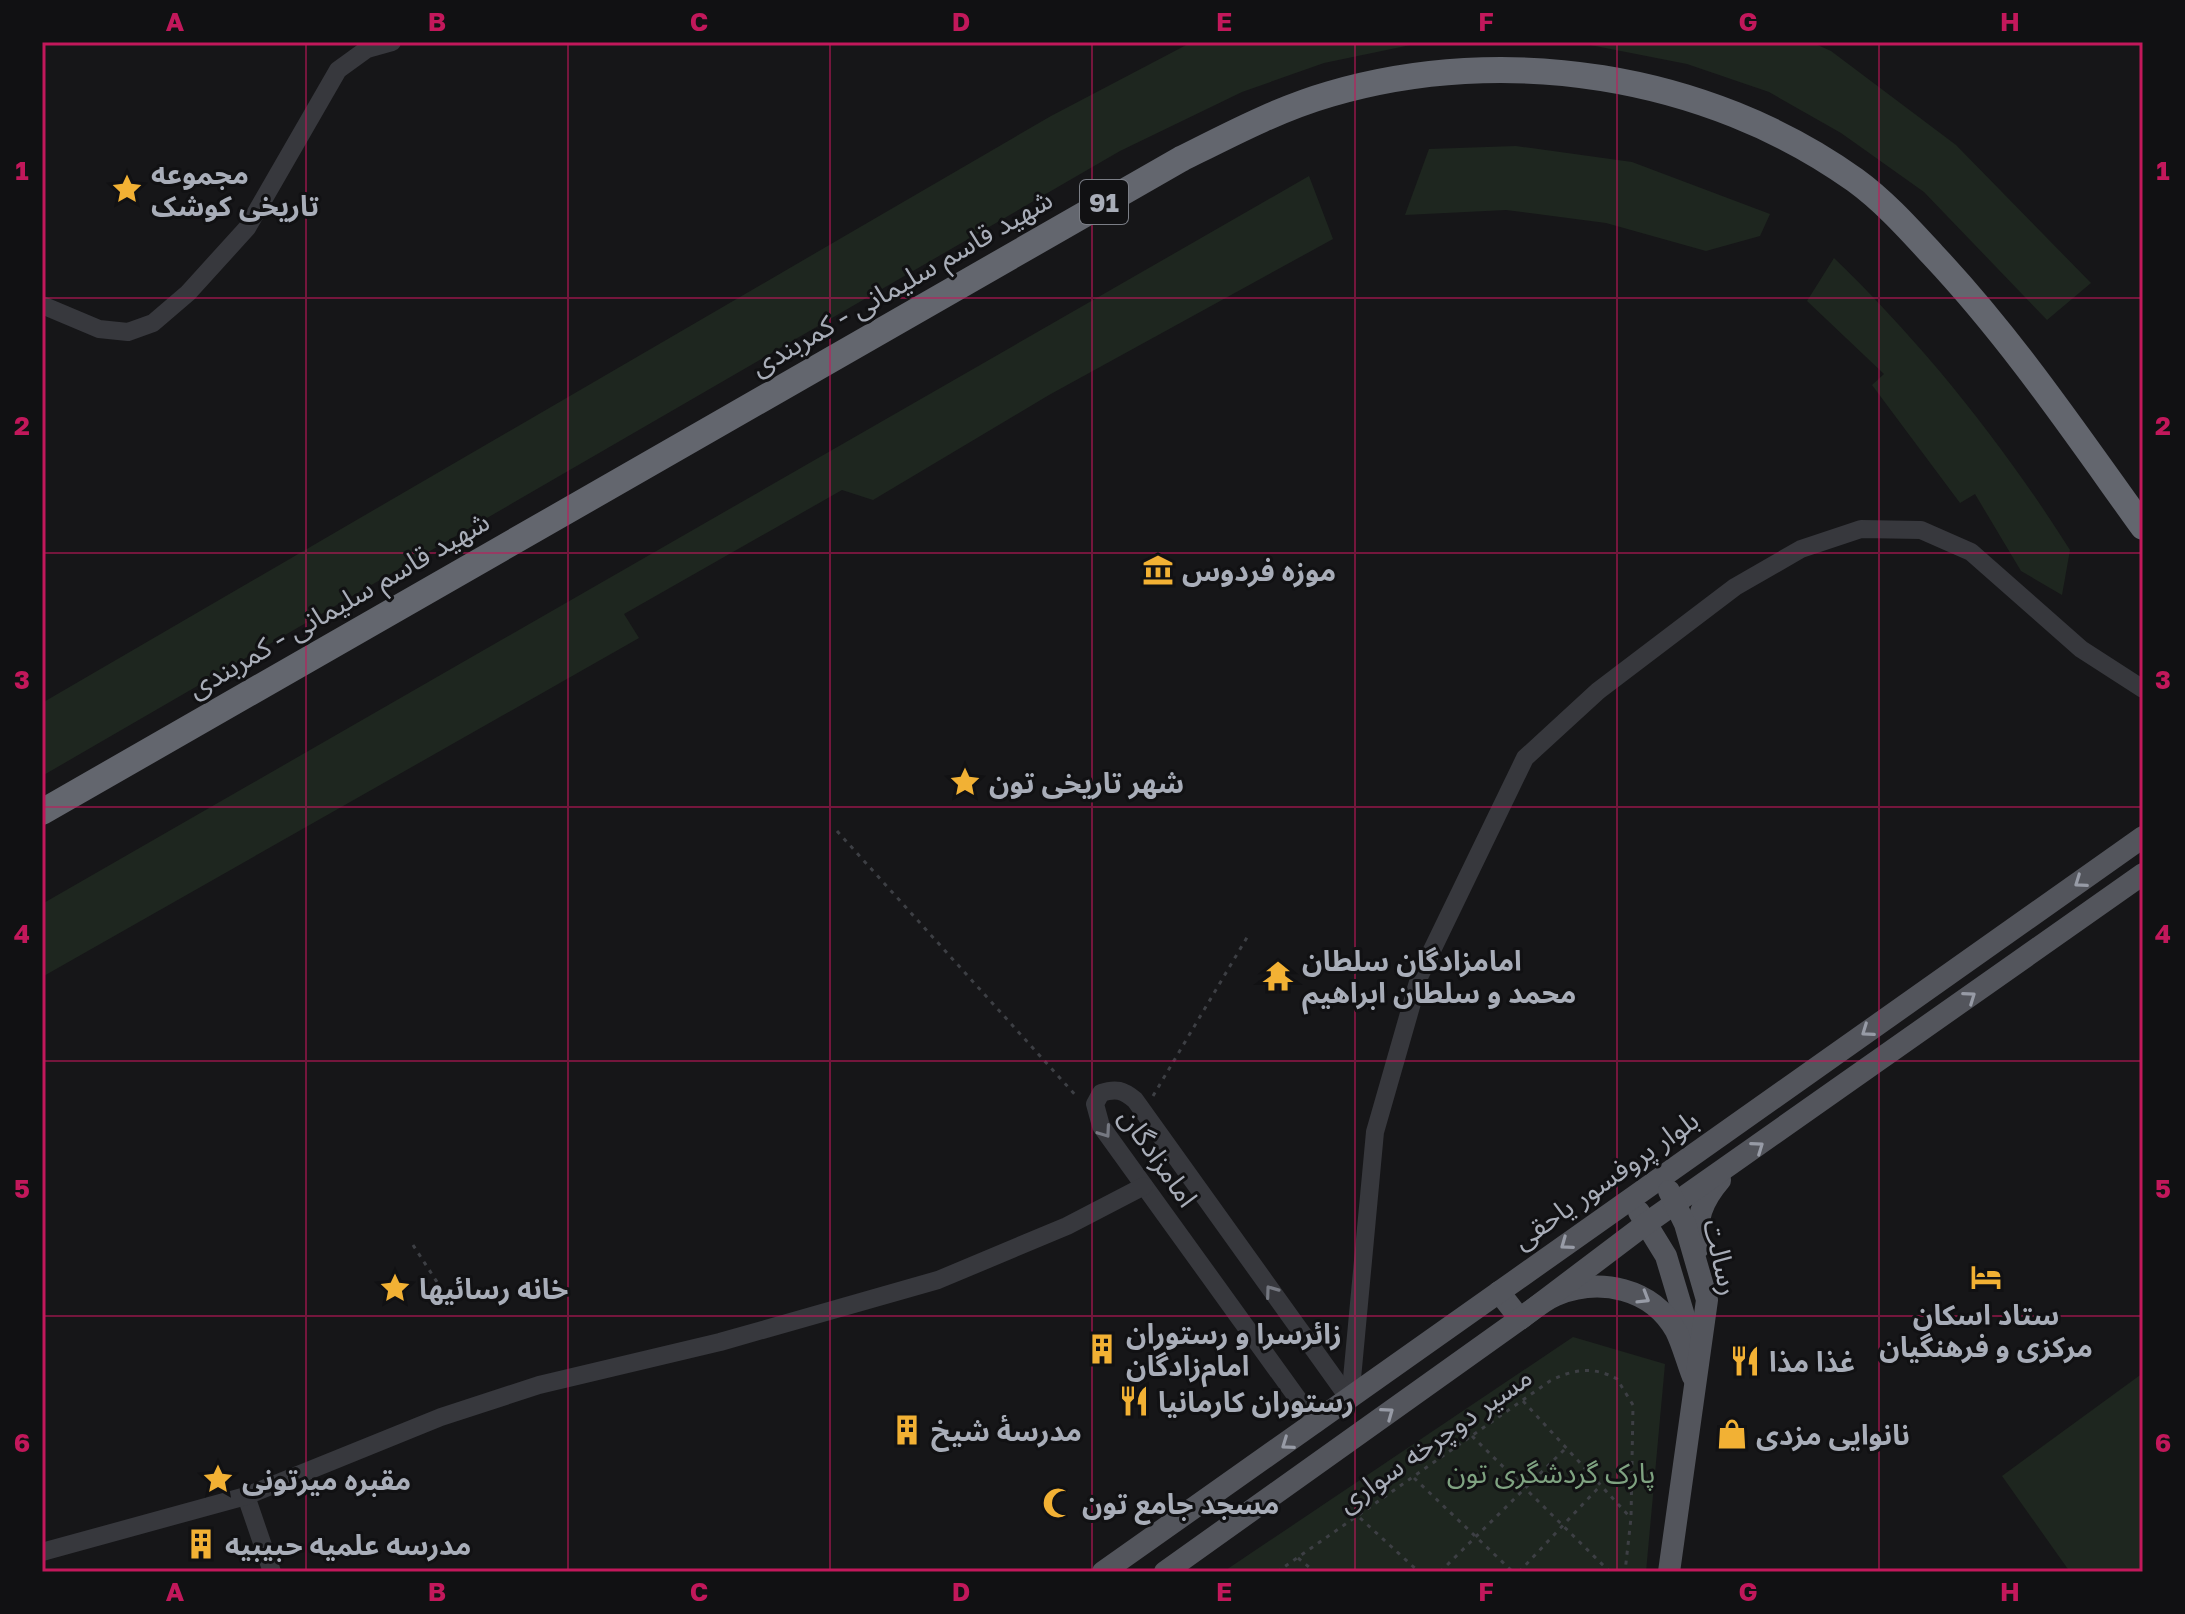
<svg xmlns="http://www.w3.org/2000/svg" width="2185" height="1614" viewBox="0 0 2185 1614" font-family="'Golos Text','Noto Sans Arabic',sans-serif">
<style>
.green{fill:#1e261f}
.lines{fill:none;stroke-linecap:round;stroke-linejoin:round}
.path{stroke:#3d3f44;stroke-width:3;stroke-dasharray:4 6;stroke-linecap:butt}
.minor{stroke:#37383d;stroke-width:18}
.major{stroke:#53555c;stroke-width:22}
.highway{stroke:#63666e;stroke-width:26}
.oneway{stroke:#979ba6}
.oneway2{stroke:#757881}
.grid{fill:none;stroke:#c2185b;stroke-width:2;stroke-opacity:0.55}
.labels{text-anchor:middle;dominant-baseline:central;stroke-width:6;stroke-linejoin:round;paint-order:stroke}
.shield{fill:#111113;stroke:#7b7e86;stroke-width:2}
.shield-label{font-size:26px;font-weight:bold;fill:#a8adb8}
.poi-label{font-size:28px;font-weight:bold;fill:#a8adb8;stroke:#111113;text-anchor:start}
.street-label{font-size:28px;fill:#a8adb8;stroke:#111113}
.park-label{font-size:28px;fill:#7fa381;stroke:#111113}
.neatline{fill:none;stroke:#c2185b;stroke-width:3}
.grid-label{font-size:26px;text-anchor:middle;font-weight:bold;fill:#c2185b}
</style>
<rect width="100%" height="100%" fill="#161618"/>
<!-- green -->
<g class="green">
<path d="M1192,42H1425L1324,63L1242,92L1120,151L42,776V703L1051,116Z"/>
<path d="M1575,42H1811L1831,51L1956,145L2091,283L2047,320L1924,192L1841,133L1769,92L1687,64Z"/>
<path d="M1516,146L1632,162L1770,214L1760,236L1706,251L1606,223L1506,210L1405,215L1429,149Z"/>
<path d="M1309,176L1333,239L1049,395L873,500L842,490L624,614L639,638L42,977V904Z"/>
<path d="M1834,258C1924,345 2003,444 2070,550L2062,595L2021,571L1975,494L1960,503L1872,385L1884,374L1807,301Z"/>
<path d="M1573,1337L1665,1364L1646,1572H1223Z"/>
<path d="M2143,1373V1572H2070L2002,1476Z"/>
</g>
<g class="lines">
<!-- path -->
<g class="path">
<path d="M837,831L1078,1098"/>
<path d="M1153,1096L1249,934"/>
<path d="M413,1245L448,1299"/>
<path d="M1523,1401L1629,1516"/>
<path d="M1472,1436L1610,1572"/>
<path d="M1414,1478L1513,1572"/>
<path d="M1360,1518L1419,1572"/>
<path d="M1298,1558L1315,1572"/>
<path d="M1277,1572L1550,1381C1573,1369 1594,1366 1617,1379L1633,1405L1631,1518L1625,1572"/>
<path d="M1440,1572L1566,1448"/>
<path d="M1519,1572L1601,1485"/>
</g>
<!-- minor -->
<g class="minor">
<path d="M42,305L99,329L128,332L153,323L188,293L247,228L338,70L367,49L392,42"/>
<path d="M1350,1400L1375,1132L1420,975L1525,758L1598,691L1735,587L1801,549L1861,529L1921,530L1971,552L2081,649L2143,689"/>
<path d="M1316,1424L1101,1126L1095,1104L1101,1093C1116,1088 1123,1090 1135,1100L1350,1400"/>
<path d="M246,1496L272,1572"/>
<path d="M42,1552L246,1496L441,1417L539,1385L720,1342L938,1280L1067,1226L1144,1186"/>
</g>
<!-- major -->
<g class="major">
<path d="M1639,1212L1666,1256L1693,1346"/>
<path d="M1699,1247C1695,1220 1702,1201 1720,1180"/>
<path d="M1499,1292L1520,1319C1531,1311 1544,1300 1556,1295C1600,1277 1652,1288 1676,1331C1683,1345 1687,1362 1693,1377"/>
<path d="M1103,1572L2143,837"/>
<path d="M1165,1572L1520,1319L1647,1223L2143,874"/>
<path d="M1669,1572L1707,1300L1685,1224L1669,1191"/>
</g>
<!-- highway -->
<path class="highway" d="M42,812L1181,159C1229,135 1278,109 1330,94C1504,43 1707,74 1855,180C1884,201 1909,229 1933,255C2012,339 2076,434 2143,527"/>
</g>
<!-- one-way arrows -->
<defs><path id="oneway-chevron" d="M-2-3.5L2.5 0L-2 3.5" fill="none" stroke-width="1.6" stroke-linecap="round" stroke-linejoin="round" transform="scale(2)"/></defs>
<g class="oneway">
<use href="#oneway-chevron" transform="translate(2080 882) rotate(145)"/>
<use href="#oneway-chevron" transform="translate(1970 997) rotate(-35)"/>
<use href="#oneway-chevron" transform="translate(1867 1031) rotate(145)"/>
<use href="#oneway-chevron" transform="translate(1758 1147) rotate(-35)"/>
<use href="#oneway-chevron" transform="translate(1566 1244) rotate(144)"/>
<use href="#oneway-chevron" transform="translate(1644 1298) rotate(31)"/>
<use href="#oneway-chevron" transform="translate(1388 1413) rotate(-36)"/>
<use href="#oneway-chevron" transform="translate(1287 1444) rotate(145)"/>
</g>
<g class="oneway2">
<use href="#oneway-chevron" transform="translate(1105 1132) rotate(55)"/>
<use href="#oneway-chevron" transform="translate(1271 1291) rotate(-126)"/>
</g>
<!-- grid -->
<path class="grid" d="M306,42V1572M568,42V1572M830,42V1572M1092,42V1572M1355,42V1572M1617,42V1572M1879,42V1572M42,298H2143M42,553H2143M42,807H2143M42,1061H2143M42,1316H2143"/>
<!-- icons -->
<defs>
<g id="sight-bare" transform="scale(2.4)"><path d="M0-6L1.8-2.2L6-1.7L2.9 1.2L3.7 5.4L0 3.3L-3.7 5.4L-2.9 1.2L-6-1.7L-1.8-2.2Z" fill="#f2b134" stroke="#111113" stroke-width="2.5" paint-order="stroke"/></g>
<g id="museum-bare" transform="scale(2.4)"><path d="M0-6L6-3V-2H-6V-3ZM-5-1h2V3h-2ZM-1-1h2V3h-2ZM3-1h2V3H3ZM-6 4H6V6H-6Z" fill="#f2b134" stroke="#111113" stroke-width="2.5" paint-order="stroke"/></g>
<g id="temple-bare" transform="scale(2.4)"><path d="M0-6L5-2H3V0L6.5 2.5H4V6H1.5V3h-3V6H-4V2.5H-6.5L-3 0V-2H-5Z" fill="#f2b134" stroke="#111113" stroke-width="2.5" paint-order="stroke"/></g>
<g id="hotel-bare" transform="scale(2.4)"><path d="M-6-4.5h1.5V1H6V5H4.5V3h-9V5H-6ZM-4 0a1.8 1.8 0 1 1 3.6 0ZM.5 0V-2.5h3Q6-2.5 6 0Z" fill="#f2b134" stroke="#111113" stroke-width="2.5" paint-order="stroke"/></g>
<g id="building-bare" transform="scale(2.4)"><path d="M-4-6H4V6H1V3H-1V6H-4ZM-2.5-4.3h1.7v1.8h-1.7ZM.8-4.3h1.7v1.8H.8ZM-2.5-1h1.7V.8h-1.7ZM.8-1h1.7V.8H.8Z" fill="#f2b134" stroke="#111113" stroke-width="2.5" paint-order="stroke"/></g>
<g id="restaurant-bare" transform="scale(2.4)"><path d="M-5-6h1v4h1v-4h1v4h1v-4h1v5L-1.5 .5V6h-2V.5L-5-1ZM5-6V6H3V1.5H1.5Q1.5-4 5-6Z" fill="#f2b134" stroke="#111113" stroke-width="2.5" paint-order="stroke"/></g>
<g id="shop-bare" transform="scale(2.4)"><path d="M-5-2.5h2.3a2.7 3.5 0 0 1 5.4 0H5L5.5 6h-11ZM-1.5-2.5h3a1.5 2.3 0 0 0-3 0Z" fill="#f2b134" stroke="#111113" stroke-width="2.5" paint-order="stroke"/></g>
<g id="mosque-bare" transform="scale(2.4)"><path d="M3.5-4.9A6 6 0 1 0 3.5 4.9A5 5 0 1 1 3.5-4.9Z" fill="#f2b134" stroke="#111113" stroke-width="2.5" paint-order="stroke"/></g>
</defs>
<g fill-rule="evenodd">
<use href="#sight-bare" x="127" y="189"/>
<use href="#museum-bare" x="1158" y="570"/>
<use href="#sight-bare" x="965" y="782"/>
<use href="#temple-bare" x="1278" y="976"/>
<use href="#hotel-bare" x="1986" y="1277"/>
<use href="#sight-bare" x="395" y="1288"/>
<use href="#building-bare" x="1102" y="1349"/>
<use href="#restaurant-bare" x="1745" y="1361"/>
<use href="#restaurant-bare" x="1134" y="1401"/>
<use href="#building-bare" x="907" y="1430"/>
<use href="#shop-bare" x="1732" y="1434"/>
<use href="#sight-bare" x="218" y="1479"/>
<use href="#mosque-bare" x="1058" y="1503"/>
<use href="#building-bare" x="201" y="1544"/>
</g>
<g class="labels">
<!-- shield labels -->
<rect class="shield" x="1080" y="180" width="48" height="44" rx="6"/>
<g class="shield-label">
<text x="1104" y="202">91</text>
</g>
<!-- poi labels -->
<g class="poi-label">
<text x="151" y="173">مجموعه<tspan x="151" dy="32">تاریخی کوشک</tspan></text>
<text x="1182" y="570">موزه فردوس</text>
<text x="989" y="782">شهر تاریخی تون</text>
<text x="1302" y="960">امامزادگان سلطان<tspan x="1302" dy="32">محمد و سلطان ابراهیم</tspan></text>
<text x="419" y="1288">خانه رسائیها</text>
<text x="1986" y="1314" text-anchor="middle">ستاد اسکان<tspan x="1986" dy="32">مرکزی و فرهنگیان</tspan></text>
<text x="1126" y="1333">زائرسرا و رستوران<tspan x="1126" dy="32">امام‌زادگان</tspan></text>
<text x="1769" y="1361">غذا مذا</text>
<text x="1158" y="1401">رستوران کارمانیا</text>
<text x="931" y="1430">مدرسهٔ شیخ</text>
<text x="1756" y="1434">نانوایی مزدی</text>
<text x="242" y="1479">مقبره میرتونی</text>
<text x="1082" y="1503">مسجد جامع تون</text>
<text x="225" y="1544">مدرسه علمیه حبیبیه</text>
</g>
<!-- street labels -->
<g class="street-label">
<text transform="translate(901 282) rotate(-30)">شهید قاسم سلیمانی - کمربندی</text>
<text transform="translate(338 604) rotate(-30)">شهید قاسم سلیمانی - کمربندی</text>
<text transform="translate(1159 1157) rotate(55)">امامزادگان</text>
<text transform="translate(1605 1179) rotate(-35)">بلوار پروفسور یاحقی</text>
<text transform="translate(1722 1257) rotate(77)">رسالت</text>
<text transform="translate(1434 1439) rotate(-35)">مسیر دوچرخه سواری</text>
</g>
<!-- park labels -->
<g class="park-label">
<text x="1551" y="1472">پارک گردشگری تون</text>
</g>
</g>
<!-- border -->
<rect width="2185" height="1614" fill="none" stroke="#111113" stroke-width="88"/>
<rect x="44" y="44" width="2097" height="1526" class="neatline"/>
<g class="grid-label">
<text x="175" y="31">A</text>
<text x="437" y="31">B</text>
<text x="699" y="31">C</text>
<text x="961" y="31">D</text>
<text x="1224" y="31">E</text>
<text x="1486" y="31">F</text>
<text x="1748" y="31">G</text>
<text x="2010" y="31">H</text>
<text x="22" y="180">1</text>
<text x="2163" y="180">1</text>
<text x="22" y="435">2</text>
<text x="2163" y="435">2</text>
<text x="22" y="689">3</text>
<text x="2163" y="689">3</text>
<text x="22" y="943">4</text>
<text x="2163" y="943">4</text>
<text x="22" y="1198">5</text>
<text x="2163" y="1198">5</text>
<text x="22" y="1452">6</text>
<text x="2163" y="1452">6</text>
<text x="175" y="1601">A</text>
<text x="437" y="1601">B</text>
<text x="699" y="1601">C</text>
<text x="961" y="1601">D</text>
<text x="1224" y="1601">E</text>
<text x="1486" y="1601">F</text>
<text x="1748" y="1601">G</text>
<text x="2010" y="1601">H</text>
</g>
</svg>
